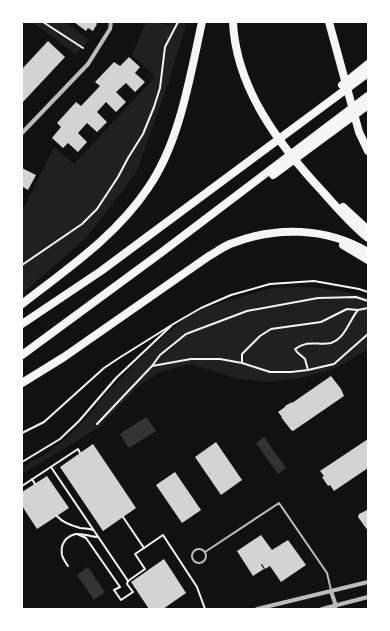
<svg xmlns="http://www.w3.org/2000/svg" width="390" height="631" viewBox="0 0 390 631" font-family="Montserrat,sans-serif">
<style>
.green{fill:#202020}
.water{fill:#333}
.building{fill:#d3d3d3}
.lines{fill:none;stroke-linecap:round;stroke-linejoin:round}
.path{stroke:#f5f5f5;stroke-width:2}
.service{stroke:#bcbcbc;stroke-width:2}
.minor{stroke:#bcbcbc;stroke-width:4}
.motorway{stroke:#f5f5f5;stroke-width:8}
</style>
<rect width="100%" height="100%" fill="#111"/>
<!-- green -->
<g class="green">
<path d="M32,22H65L89,40L76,54Z"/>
<path d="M146,22H153L169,25L170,22H187L168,84L136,173L87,237L22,294V210H23L54,147L74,164L155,77L132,55Z"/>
<path d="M297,287C321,287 344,291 368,297V349L345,363L330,370L301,378L269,382L239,379L190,364L160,372L140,385L98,428L22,474V467L45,454L63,441L84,421L105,395L151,347L183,320L201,310L228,300L273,288Z"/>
</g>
<!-- water -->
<g class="water">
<path d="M146,417L156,431L129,448L120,434Z"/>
<path d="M264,437L286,468L278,474L256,443Z"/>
<path d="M88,567L105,592L94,600L77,575Z"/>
</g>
<!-- building -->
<g class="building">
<path d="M74,22H96L97,24L93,31L88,28L86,31Z"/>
<path d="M48,41L65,57L22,103V69Z"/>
<path d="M129,57L140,67L135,73L145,82L135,92L126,83L116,92L126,102L116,112L106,102L97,112L107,122L97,132L87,123L78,133L87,142L78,152L68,143L63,148L52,138L61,127L57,123L76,102L81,106L100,86L95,82L114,62L120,66Z"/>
<path d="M22,168L36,175L28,190L23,187L22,190Z"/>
<path d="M331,376L341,389L344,396L293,431L291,430L281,417H282L278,412L285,407V406L292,402V403Z"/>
<path d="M368,439V468L334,491L330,485L328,486L322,477L324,476L320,471Z"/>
<path d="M216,442L242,480L221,495L195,457Z"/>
<path d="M93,444L136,508L103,531L60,467Z"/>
<path d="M175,472L201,510L182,523L156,485Z"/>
<path d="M47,476L69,508L37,529L22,506V492Z"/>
<path d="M367,510L368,511V531L358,517L359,514Z"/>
<path d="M261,535L272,550L288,540L306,565L281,582L270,566L265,569L262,564L261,565L264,569L253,576L237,551Z"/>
<path d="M164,559L186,593L163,609H149L131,582Z"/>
</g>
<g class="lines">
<!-- path -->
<g class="path">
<path d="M43,22L83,48"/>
<path d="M22,265L82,224L97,209L118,177L128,158L143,134L154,107L160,88L165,47L178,22"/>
<path d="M242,363V354L260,336L271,329L321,322L347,309L358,310"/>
<path d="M152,366L191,359H220L242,363L270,372H291L308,370L334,364L368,334"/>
<path d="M308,370L305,359L297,352L295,349C309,339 318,346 331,343C345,339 350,319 358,310L368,308"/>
<path d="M97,424L152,366L160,355L186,334L247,311L318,298L356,297L368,301"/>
<path d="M22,433L44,422L104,368L119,358L175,323L201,308L231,295L270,284L314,281L359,289L368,292"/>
<path d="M22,462L60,439L79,421L116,378L171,326"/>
<path d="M51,467L128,581L127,584L133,592L121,600L114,590L120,587L86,538L77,534"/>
<path d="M32,479L35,484"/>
<path d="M22,486L78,449L80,453"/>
<path d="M57,516C63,523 71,525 80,528C85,529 89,528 93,530"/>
<path d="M123,517L144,548L135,554L145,569L128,581"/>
<path d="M144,548L163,535L197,587L205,609"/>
<path d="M68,566C66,563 63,559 62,555C60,544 66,536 76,534C84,533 91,537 98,537"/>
</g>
<!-- service -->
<g class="service">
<circle cx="199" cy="556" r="7"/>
<path d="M205,552L279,503L327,573L331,590"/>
</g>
<!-- minor -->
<g class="minor">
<path d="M22,133L88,64L110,29L111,22"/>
<path d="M331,591L336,606"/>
<path d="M257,609L368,582"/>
<path d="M322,609L368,597"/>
</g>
<!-- motorway -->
<g class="motorway">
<path d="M233,22C236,88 279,145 323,192C337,208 351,224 368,238"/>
<path d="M329,22L359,132L368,151"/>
<path d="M342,85L368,64"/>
<path d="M273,175L368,105"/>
<path d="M343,207L368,230"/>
<path d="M343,245L368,260"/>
<path d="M22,304C67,269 116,236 148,188C180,142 190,76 202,22"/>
<path d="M22,324L101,271L368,73"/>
<path d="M22,355L162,252L368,96"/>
<path d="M22,383L64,357L209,256C216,252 223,247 230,244C275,226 326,227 368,252"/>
</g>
</g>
<!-- border -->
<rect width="390" height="631" fill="none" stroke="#ffffff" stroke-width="46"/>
</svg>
